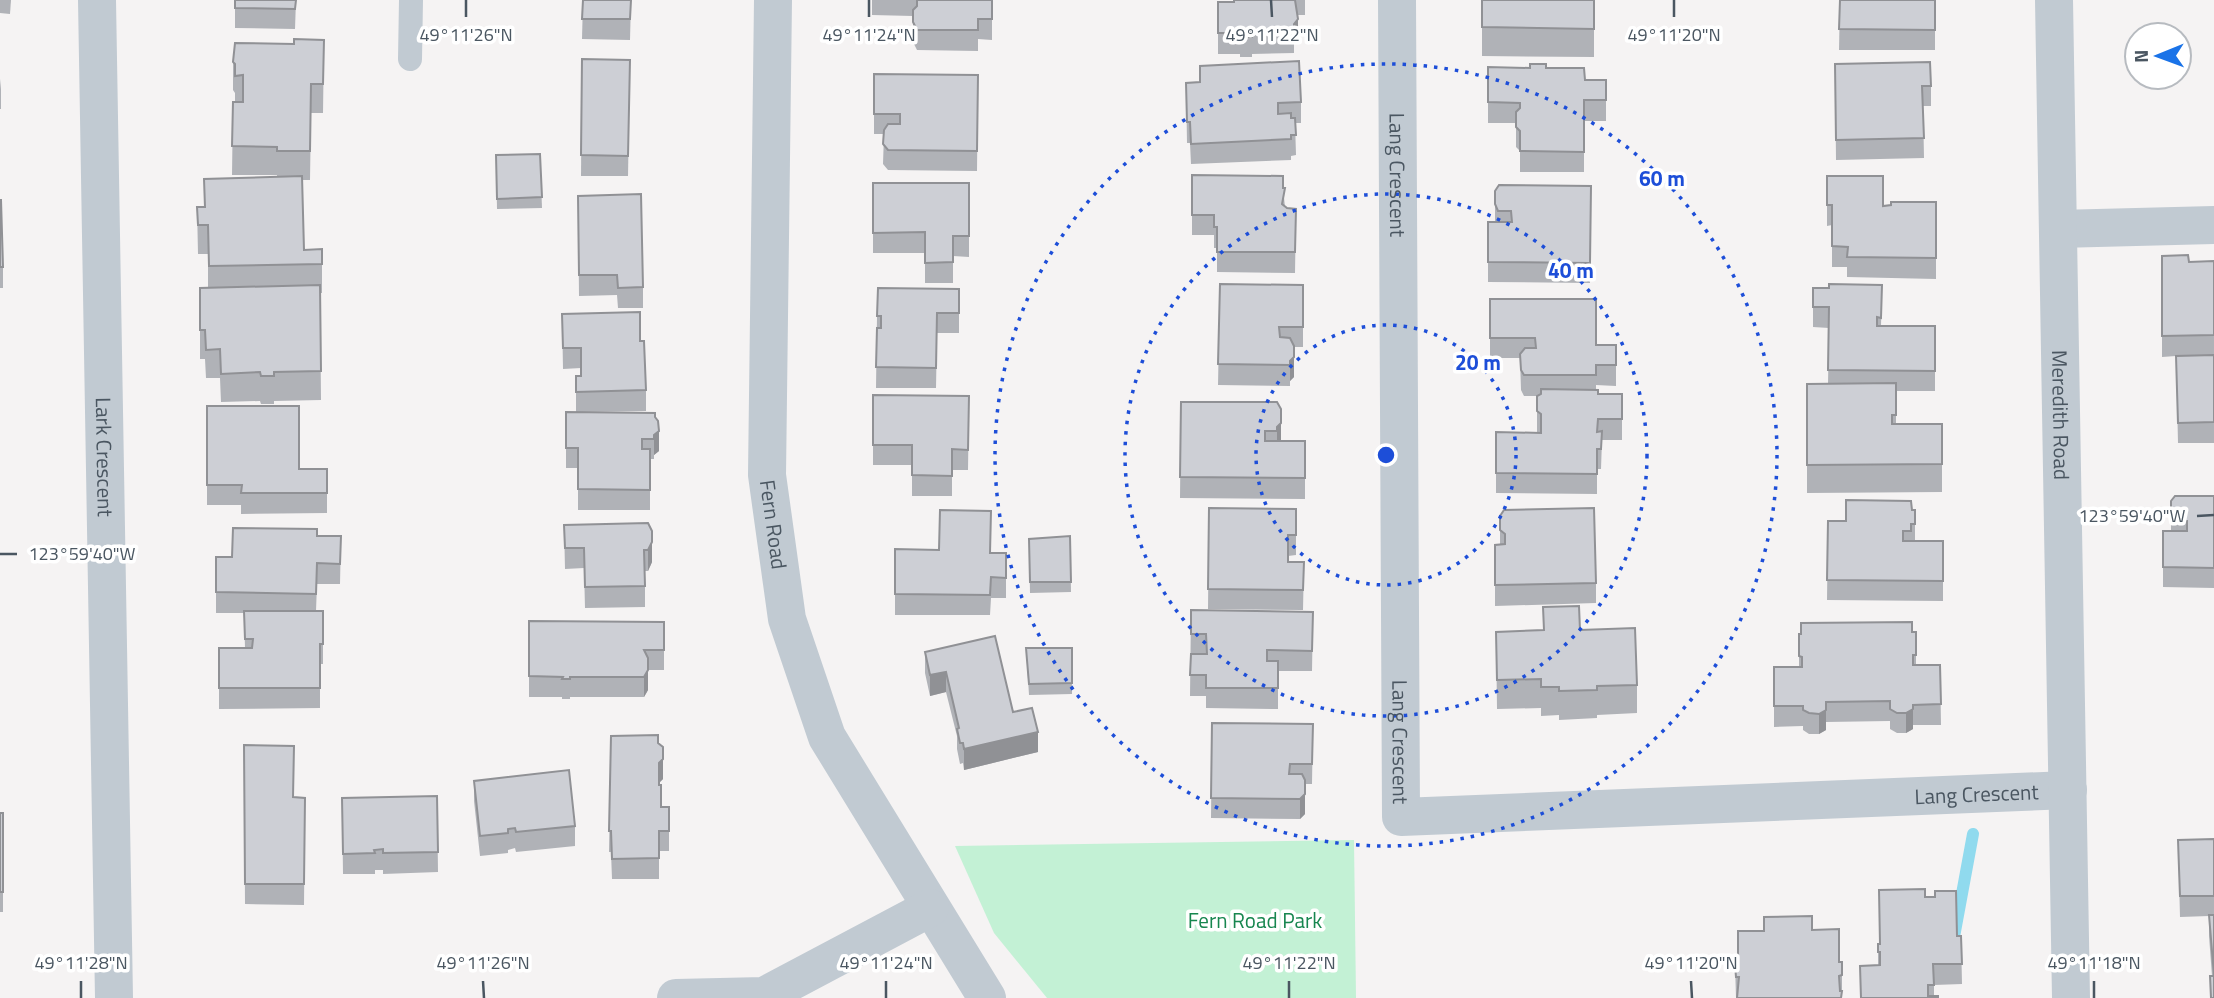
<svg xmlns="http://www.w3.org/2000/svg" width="2214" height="998" viewBox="0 0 2214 998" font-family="'Titillium Web',sans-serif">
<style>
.green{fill:#c3f1d5}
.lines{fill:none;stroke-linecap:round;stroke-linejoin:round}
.stream{stroke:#90daee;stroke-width:12}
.service{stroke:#c1cad2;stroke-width:24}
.minor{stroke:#c1cad2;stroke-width:38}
.tertiary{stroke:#c1cad2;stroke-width:38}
.wall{fill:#b0b2b7}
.shaded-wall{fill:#909195}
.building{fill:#cdcfd5;stroke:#909195;stroke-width:2}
.ticks{fill:none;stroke:#4a5661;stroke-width:2.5}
.ring{fill:none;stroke:#1d4ed8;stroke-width:3.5;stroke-dasharray:3.5 7}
.labels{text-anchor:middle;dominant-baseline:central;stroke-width:7;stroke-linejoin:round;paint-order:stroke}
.street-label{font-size:21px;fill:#4a5661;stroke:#fff}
.park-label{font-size:21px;fill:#17864f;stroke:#fff}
.ticks-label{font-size:18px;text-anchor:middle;fill:#4a5661;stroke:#fff;stroke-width:7;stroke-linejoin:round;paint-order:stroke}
.centre{fill:#1d4ed8;stroke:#fff;stroke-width:3.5}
.ring-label{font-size:21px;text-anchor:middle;font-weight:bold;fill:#1d4ed8;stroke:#fff;stroke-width:7;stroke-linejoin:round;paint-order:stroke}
</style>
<rect width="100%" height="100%" fill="#f5f3f3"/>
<!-- green -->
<path class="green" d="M1354,840L1356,998H1047L994,933L955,846Z"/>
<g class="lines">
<!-- stream -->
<path class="stream" d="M1954,937L1973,834"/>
<!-- service -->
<path class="service" d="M410,59L411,0"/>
<!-- minor -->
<g class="minor">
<path id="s1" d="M97,0L114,998"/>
<path id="s2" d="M773,0L767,475L787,619L827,737L987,998"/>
<path id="s3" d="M1397,0L1401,817L2068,790"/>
<path d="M2058,229L2214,225"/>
<path d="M676,998L764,996L930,908"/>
</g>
<!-- tertiary -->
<path class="tertiary" id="s4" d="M2054,0L2071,998"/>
</g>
<!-- wall -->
<g class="wall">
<path d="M0,0H11L10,14L0,13Z"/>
<path d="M235,0H296L295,29L235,28Z"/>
<path d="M583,0H631L630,40L582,39Z"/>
<path d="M872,0H992V40L978,39V51L917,50L913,42V16L872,15Z"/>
<path d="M1233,0H1305V15H1297L1298,40L1294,44V53L1252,54V57H1240V54H1218V2H1233Z"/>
<path d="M1482,0H1594V57L1482,56Z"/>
<path d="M1840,0H1935V50H1839Z"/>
<path d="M324,40L323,113H311L310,180H302L304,250L322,249V293H320L321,400L274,401V404H261L260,401L221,402L220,378H206L205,359H200V288H208V254H198L197,207H204L277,177V175H232L233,102H235V93L233,90V62L294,44Z"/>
<path d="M582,59L630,60L628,176H581Z"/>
<path d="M1835,64L1931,86V106H1923L1924,158L1836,160Z"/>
<path d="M1488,67L1585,80H1606V121H1584V172H1520V151L1516,147V123H1488Z"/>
<path d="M874,74L978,75L977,171L888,170L883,164L884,134H874Z"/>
<path d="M0,79L1,89V109H0Z"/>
<path d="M1186,83L1301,102V123H1295L1296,155L1291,156V160L1191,164L1190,143H1187Z"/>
<path d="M540,154L542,208L497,209L496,155Z"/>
<path d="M1192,175L1283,188L1285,207L1287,208L1296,209L1295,273L1217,272V248H1214V235H1192Z"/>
<path d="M1827,176L1883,206L1936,202V279L1847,277V267H1832V225L1827,226Z"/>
<path d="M873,183H969V257L953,256V283H925V253H873Z"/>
<path d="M1591,186L1590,283L1488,282V222H1495V191Z"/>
<path d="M578,196L643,287V308H618L617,295L579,296Z"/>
<path d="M0,200L3,267V288H0Z"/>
<path d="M2162,256L2189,262L2214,261V443H2178L2176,356L2162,357Z"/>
<path d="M1220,284L1303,285V347H1294V377L1290,381V386L1218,385Z"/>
<path d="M1882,285L1881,326H1935V391H1896V424H1942V492L1807,493V384H1828L1829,328L1813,327V288H1829Z"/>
<path d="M959,289V333H937L936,388H876L877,316Z"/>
<path d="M1490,299L1596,345L1616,365V386L1596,385V390L1598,394H1622V440H1602L1601,469H1597V494L1496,493V432H1538H1537V411L1538,396H1524L1521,390L1520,358H1490Z"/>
<path d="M562,314L646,390V411L581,412L655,413L659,451L654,455V459H650V510H578V468H566V412H576V376H581V368L563,369Z"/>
<path d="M873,395L969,396L968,470H952V496H912V465H873Z"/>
<path d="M1181,402H1277L1281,441H1305V499L1180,498Z"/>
<path d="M207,406L299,469H327V513L241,514V505H207Z"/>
<path d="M2214,496V588L2163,587V531H2171V501Z"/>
<path d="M1209,508L1296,509V555L1288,556V562H1304L1303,610L1208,609Z"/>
<path d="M1915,510V541H1943V601L1827,600L1828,521H1846Z"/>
<path d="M1500,516L1596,583V603L1495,606V545H1500Z"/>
<path d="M648,523L652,562L648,571H645V607L585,608L584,568L565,569L564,525Z"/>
<path d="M317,536H341L340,584H317L316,611H323V664H320V708L219,709V648H245L244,613H216V557H232Z"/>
<path d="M1070,536L1071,592L1030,593L1029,539Z"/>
<path d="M895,549L1006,553V598H991L990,615H895Z"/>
<path d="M1191,610L1313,612L1312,671H1278V709L1206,708V696H1190Z"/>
<path d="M529,621L664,622V670H648V690L644,697H570V699H562V697H529Z"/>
<path d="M1580,630L1637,685V713L1597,715V718L1559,720V715L1541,716V708L1497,709L1496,632Z"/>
<path d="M1916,632V665H1940L1941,725H1913V729L1906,733H1897L1890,729V721L1826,722V730L1819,734H1809L1803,730V726L1774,727V667H1799V634Z"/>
<path d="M1026,648H1072V694L1029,695Z"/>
<path d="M925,652L1013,712L1038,752L964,770L963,763L960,764L957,749V736L946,692L930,696L925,673Z"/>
<path d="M1212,723L1313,724L1312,784H1305V814L1300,819L1211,818Z"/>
<path d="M611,736L658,743L663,779L659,783L661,807H669V851H659V879H612L611,852H609Z"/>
<path d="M244,745L293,797L305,798L304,905L245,904Z"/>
<path d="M474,781L575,826V846L516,852L515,848L508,850V853L480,856L474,801Z"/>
<path d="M437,796L438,872L383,874V870H375V874H343L342,798Z"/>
<rect x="0" y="813" width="3" height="99"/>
<path d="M2214,839V998H2210V976H2212L2209,936V916L2180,917L2178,840Z"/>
<path d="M1925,897L1957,936H1961L1962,984L1934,985V996L1860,998L1878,965V944H1880Z"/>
<path d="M1812,930L1839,962H1842V998H1736L1735,964H1738Z"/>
</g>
<!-- shaded-wall -->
<g class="shaded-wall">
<path d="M1298,19V40L1294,44V24Z"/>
<path d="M1294,357V377L1290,381V361Z"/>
<path d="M1281,423V443L1277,447V427Z"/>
<path d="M659,431V451L654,455V435Z"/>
<path d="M652,542V562L648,571V550Z"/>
<path d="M648,670V690L644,697V677Z"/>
<path d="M946,672V692L930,696V675Z"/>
<path d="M1913,709V729L1906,733V713Z"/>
<path d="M1826,710V730L1819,734V714Z"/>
<path d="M1038,732V752L964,770V749Z"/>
<path d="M663,759V779L659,783V763Z"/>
<path d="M1305,780V814L1300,819V799Z"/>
</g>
<!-- building -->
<g class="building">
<path d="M235,0H296L295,9L235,8Z"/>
<path d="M583,0H631L630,19H582Z"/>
<path d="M917,0H992V19H978V30H917L913,22V10L917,6Z"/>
<path d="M1234,0H1295L1298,19L1294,24V33H1252V37H1240V33H1218V2H1234Z"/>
<path d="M1482,0H1594V29L1482,27Z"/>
<path d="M1840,0H1935V30L1839,29Z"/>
<path d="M294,39L324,40L323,84H311L310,151H277V147L232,146L233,102H243V75L235,76V64L233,62L235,43L294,44Z"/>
<path d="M582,59L630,60L628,156L581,155Z"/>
<path d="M1299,61L1301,102L1278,103V114L1291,113V118H1295L1296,135H1291V139L1191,144L1190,122H1187L1186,83L1200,82V66Z"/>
<path d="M1930,62L1931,86H1922L1924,138L1836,140L1835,64Z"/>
<path d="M1530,64H1546V68H1584L1585,80H1606V100H1584V152L1520,151V131L1516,127V112L1520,108V103L1488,102V67L1530,68Z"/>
<path d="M874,74L978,75L977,151L888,150L883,144L884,130L888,124H900V114H874Z"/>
<path d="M540,154L542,197L497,199L496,155Z"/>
<path d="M1192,175L1283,176V188H1285L1282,204L1287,208L1296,209L1295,252H1217V227H1214V215H1192Z"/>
<path d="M302,176L304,250L322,249V264L209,266L208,225H198L197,207H205L204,179Z"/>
<path d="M1827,176H1883V206L1891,205V202H1936V258L1847,257L1848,247L1832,246V205H1827Z"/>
<path d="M873,183H969V236H953V262L925,263V232L873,233Z"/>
<path d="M1499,185L1591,186L1590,263L1488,262V222H1512L1511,211H1498L1495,204V191Z"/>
<path d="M641,194L643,287L618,288L617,275H579L578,196Z"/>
<path d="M0,200H1L3,267H0Z"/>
<path d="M2188,255L2189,262L2214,261V335L2162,336V256Z"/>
<path d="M1220,284L1303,285V327H1279L1280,337L1290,338L1294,346V357L1290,361V365L1218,364Z"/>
<path d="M1829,284L1882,285L1881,318L1877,317V326H1935V371L1828,370L1829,307H1813V288H1829Z"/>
<path d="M320,285L321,371L274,372V376H261L260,372L221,374L220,349L206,350L205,330H200V288Z"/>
<path d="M878,288L959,289V313H937L936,368L876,367L877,328H881V316H877Z"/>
<path d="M1490,299H1596V345H1616V365H1596V375H1524L1521,370L1520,354L1525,348H1536L1535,338H1490Z"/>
<path d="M640,312V341H644L646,390L576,392V376H581V348H563L562,314Z"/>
<path d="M2214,355V422L2178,423L2176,356Z"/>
<path d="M1896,383V415H1892V424H1942V464L1807,465V384Z"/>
<path d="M1541,389L1598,390V394H1622V419H1598L1597,432L1602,431L1601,449H1597V474L1496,473V432L1541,433V414L1537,411V396L1541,394Z"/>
<path d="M873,395L969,396L968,450L952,449V476L912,475V445H873Z"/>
<path d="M1181,402H1277L1281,409V423L1277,427V431H1265V441H1305V478L1180,477Z"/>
<path d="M207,406H299V469H327V493H241L242,485H207Z"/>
<path d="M566,412L655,413V417L658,421L659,431L654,435V439H642V449H650V490L578,489V448H566Z"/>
<path d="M2175,496H2214V568L2163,567V531H2187V521H2175L2171,515V501Z"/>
<path d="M1846,500L1911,501L1912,510H1915V524H1911V531H1903V541H1943V581L1827,580L1828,521H1846Z"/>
<path d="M1209,508L1296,509V535H1288V562H1304L1303,590L1208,589Z"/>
<path d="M1594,508L1596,583L1495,585V545L1505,544V534L1500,530V516L1504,510Z"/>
<path d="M940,510L991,511L990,553H1006V578L991,577L990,595L895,594V549L939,550Z"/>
<path d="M648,523L652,531V542L648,550H644L645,586L585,587L584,548H565L564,525Z"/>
<path d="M233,528L317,529V536H341L340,564L317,563L316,594L216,592V557H232Z"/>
<path d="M1070,536L1071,582H1030L1029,539Z"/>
<path d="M1579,606L1580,630L1635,628L1637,685L1597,686V690L1559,691V687H1541V679L1497,680L1496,632L1544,630L1543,607Z"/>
<path d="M1191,610L1313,612L1312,651L1267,650V661H1278V688H1206V675H1190L1191,654H1207L1206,634H1191Z"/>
<path d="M244,611H323V644H320V688H219V648H252L253,639H245Z"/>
<path d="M529,621L664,622V650H644L648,658V670L644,677H570V679H562L563,677L529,676Z"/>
<path d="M1912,622V632H1916V655H1913V665H1940L1941,704L1913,705V709L1906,713H1897L1890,709V701L1826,702V710L1819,714L1809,713L1803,710V706H1774V667H1802V657L1799,656V634H1801V623Z"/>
<path d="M995,636L1013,712L1032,708L1038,732L964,749L963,743H960L957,729L959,728L946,672L930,675L925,652Z"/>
<path d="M1026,648H1072V683L1029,684Z"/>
<path d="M1212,723L1313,724L1312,764H1290L1289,774H1302L1305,780V794L1300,799L1211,798Z"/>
<path d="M658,735V743L663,747V759L659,763V785H661V807H669V831H659V858L612,859L611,831H609L611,736Z"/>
<path d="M244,745L294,746L293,797L305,798L304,884H245Z"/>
<path d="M569,770L575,826L516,832L515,828L508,829V833L480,836L474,781Z"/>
<path d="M437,796L438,852L383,853V849L374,850L375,853L343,854L342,798Z"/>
<rect x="0" y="813" width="3" height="79"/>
<path d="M2214,839V896H2180L2178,840Z"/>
<path d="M1925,889V897H1935V891H1956L1957,936H1961L1962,964H1933L1934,985H1928V996H1938V998H1861L1860,966L1880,965V952H1878V944H1880L1879,890Z"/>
<path d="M2209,915H2214V975Z"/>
<path d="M1812,916V930L1839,929V962H1842V975L1839,976L1840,991H1842L1841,998H1737L1739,977H1736L1735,964H1738V931H1764V917Z"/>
<path d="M2210,976H2214V998H2211Z"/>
</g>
<!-- ticks -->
<path class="ticks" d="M466,0V17M869,0V17M1271,0L1272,17M1674,0V17M2197,516L2214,515M0,554H17M81,981V998M483,981L484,998M886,981V998M1289,981V998M1691,981L1692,998M2094,981V998"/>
<!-- distance rings -->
<g class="ring">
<circle cx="1386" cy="455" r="130"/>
<circle cx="1386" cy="455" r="261"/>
<circle cx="1386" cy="455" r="391"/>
</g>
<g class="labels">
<!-- street labels -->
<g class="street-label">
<text stroke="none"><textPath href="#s3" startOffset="175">Lang Crescent</textPath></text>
<text stroke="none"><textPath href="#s4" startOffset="415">Meredith Road</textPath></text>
<text stroke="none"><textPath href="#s1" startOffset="457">Lark Crescent</textPath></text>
<text stroke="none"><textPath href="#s2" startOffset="525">Fern Road</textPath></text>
<text stroke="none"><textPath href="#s3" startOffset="742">Lang Crescent</textPath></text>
<text stroke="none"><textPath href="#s3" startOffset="1393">Lang Crescent</textPath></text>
</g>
<!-- park labels -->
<g class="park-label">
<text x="1255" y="920">Fern Road Park</text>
</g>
</g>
<g class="ticks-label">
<text x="466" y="41">49°11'26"N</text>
<text x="869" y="41">49°11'24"N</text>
<text x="1272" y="41">49°11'22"N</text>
<text x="1674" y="41">49°11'20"N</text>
<text x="2132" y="522">123°59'40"W</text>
<text x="82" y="560">123°59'40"W</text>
<text x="81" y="969">49°11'28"N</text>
<text x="483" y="969">49°11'26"N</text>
<text x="886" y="969">49°11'24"N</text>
<text x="1289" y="969">49°11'22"N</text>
<text x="1691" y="969">49°11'20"N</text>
<text x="2094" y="969">49°11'18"N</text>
</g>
<circle cx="1386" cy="455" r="10" class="centre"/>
<g class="ring-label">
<text x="1662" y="186">60 m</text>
<text x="1571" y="278">40 m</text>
<text x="1478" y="370">20 m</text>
</g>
<!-- north arrow -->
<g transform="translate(2158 56) rotate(269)"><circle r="33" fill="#ffffff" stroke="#b7bbc0" stroke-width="2"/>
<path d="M0-5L12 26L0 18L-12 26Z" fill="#1a73e8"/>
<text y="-10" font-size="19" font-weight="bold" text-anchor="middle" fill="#4a5661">N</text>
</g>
</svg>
